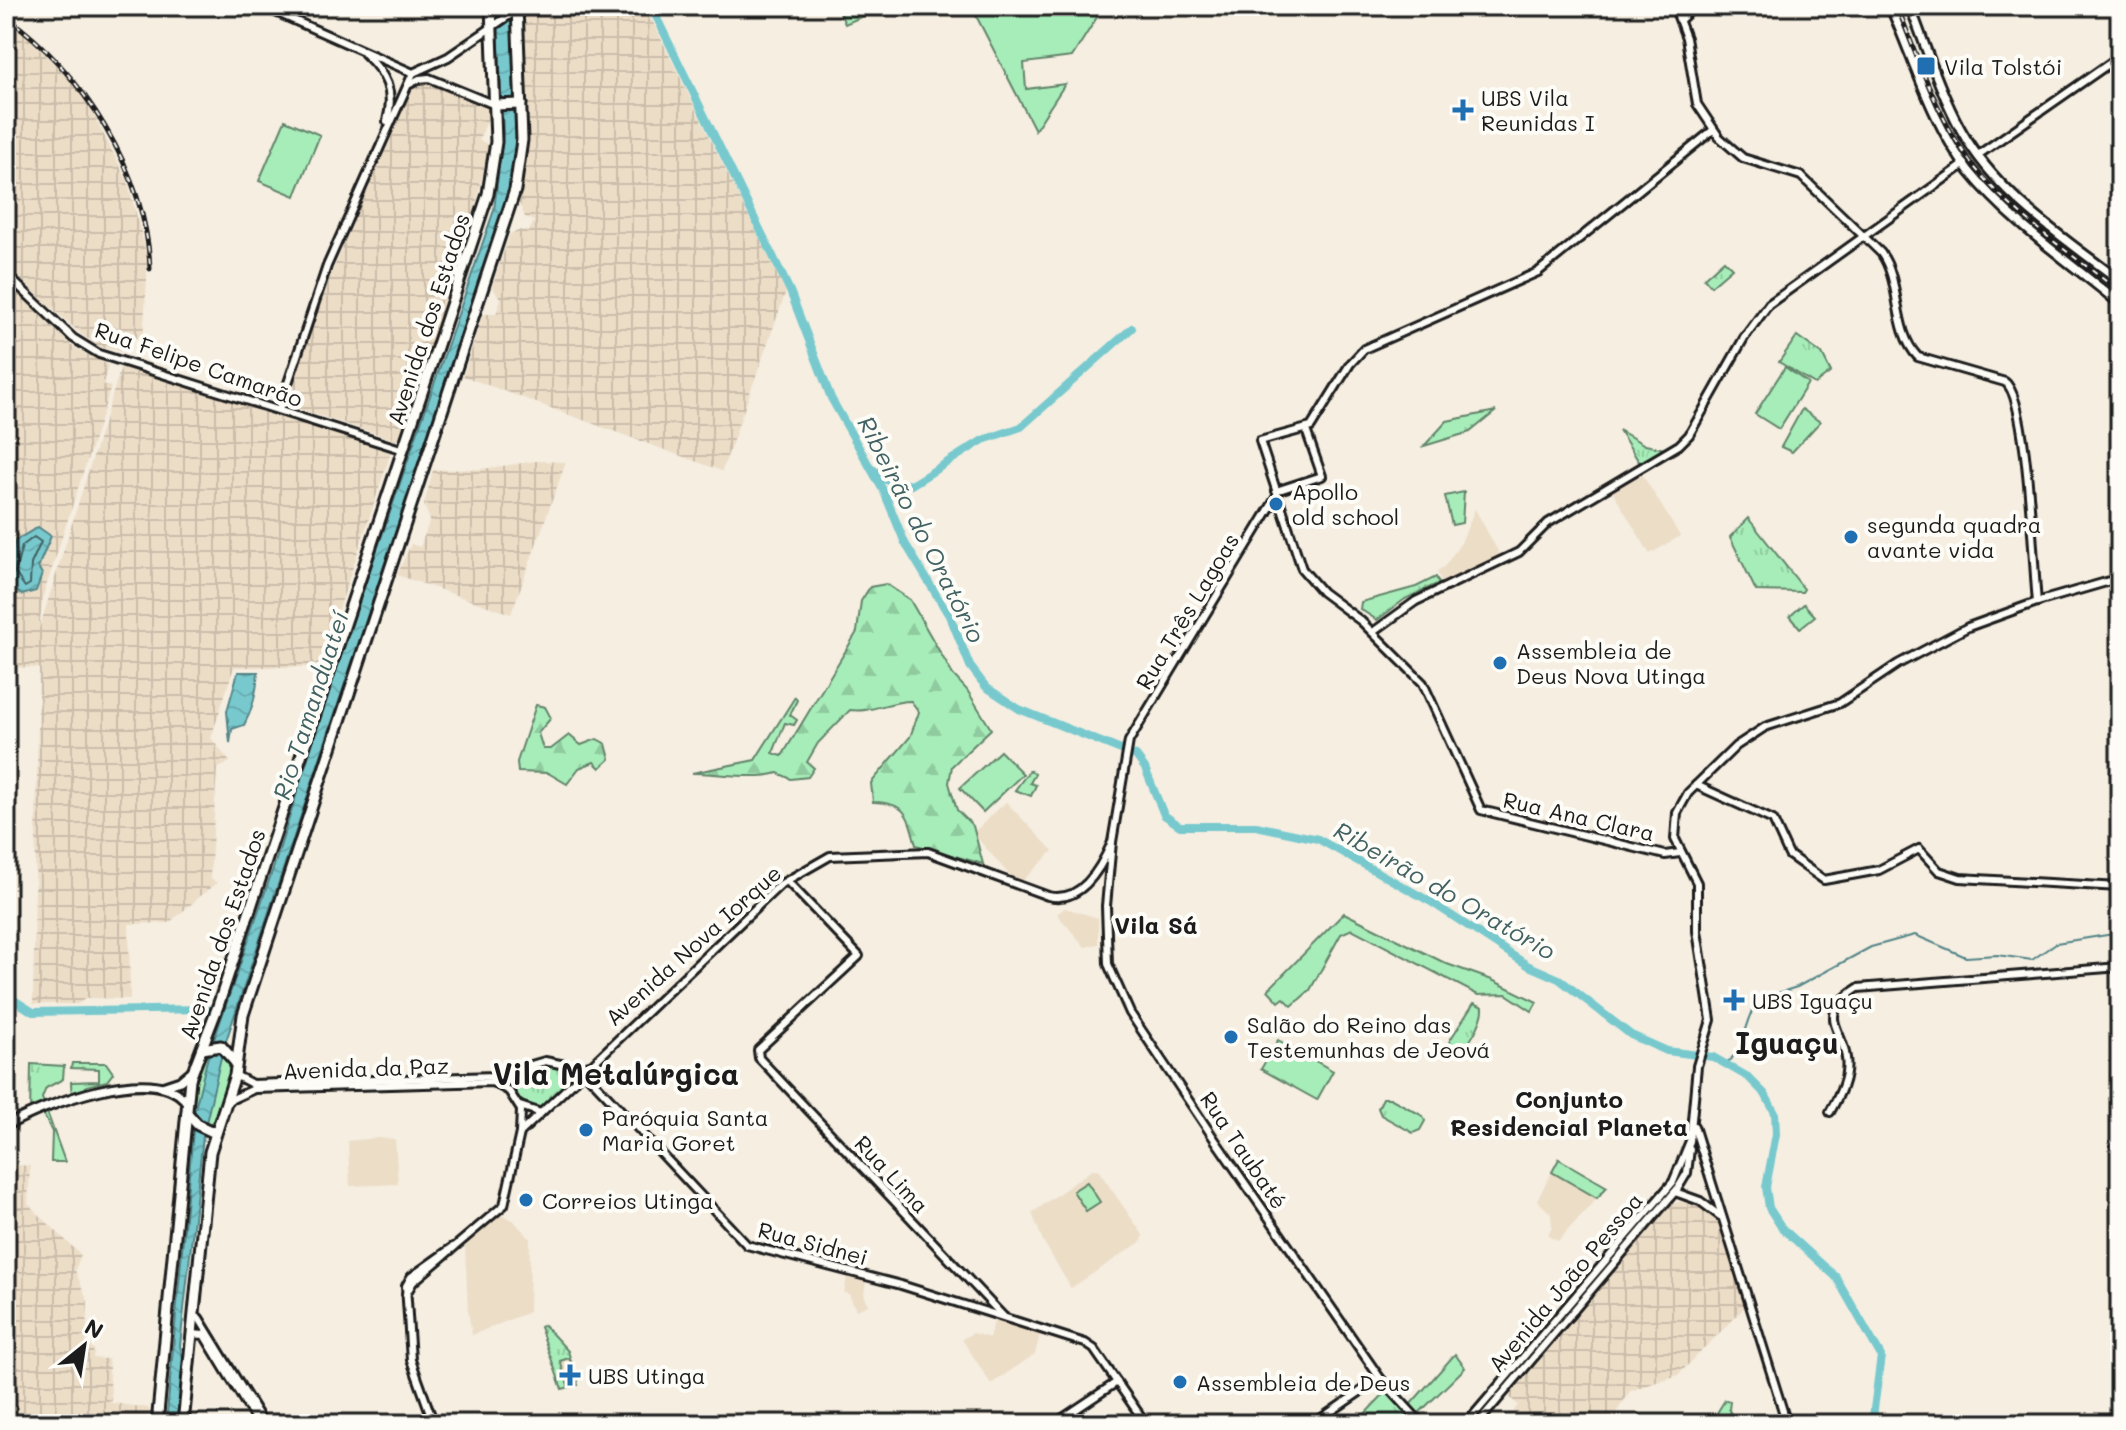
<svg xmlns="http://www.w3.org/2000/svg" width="2126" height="1430" viewBox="0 0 2126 1430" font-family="Mali,sans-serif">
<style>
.built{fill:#ecddc7}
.industrial{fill:url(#industrial-grid)}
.green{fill:#a7edb9;stroke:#62846a;stroke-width:2}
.forest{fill:url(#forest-firs);stroke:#62846a;stroke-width:2}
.park{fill:url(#park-tufts);stroke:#62846a;stroke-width:2;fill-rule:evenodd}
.water{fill:url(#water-waves);stroke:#538487;stroke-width:2}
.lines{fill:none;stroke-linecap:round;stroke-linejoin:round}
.shore{stroke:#416163;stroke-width:2}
.stream{stroke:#538487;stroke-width:2}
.river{stroke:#78c9ce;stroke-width:8}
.primary-tunnel{stroke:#d4cec3;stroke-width:7;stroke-dasharray:7 3.5;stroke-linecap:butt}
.secondary-casing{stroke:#1c1c1c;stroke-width:12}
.primary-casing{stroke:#1c1c1c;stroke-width:13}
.highway-casing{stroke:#1c1c1c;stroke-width:15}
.secondary{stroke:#fdfcf7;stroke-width:6}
.primary{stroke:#fdfcf7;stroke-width:7}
.highway{stroke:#fdfcf7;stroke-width:9}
.rail-casing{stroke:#1c1c1c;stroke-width:5}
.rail{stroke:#fdfcf7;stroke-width:2;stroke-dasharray:6;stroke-linecap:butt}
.poi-dot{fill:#1f6fb2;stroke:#fdfcf7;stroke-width:3}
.labels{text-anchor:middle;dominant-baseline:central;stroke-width:8;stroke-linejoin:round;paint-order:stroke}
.poi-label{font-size:22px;fill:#1c1c1c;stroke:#fdfcf7;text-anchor:start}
.street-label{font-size:22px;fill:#1c1c1c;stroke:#fdfcf7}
.water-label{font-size:24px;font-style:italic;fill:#416163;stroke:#fdfcf7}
.neighbourhood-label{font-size:24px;font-weight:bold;fill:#1c1c1c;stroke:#fdfcf7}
.district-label{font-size:30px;font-weight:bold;fill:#1c1c1c;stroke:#fdfcf7}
</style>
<defs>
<pattern id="industrial-grid" width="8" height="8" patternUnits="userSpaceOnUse" patternTransform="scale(2)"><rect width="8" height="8" fill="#ecddc7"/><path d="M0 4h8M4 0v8" fill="none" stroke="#cabdaa"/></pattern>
<pattern id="forest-firs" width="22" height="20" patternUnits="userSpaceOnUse" patternTransform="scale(2)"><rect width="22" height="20" fill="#a7edb9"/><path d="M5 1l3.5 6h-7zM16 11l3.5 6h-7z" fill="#8fcb9e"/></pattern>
<pattern id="park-tufts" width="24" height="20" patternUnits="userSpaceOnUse" patternTransform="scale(2)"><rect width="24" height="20" fill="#a7edb9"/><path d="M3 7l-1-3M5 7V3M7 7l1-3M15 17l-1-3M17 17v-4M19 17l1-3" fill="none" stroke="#8fcb9e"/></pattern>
<pattern id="water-waves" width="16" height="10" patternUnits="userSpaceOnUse" patternTransform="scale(2)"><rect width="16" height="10" fill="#78c9ce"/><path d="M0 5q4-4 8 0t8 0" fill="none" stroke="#67acb0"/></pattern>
</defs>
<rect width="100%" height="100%" fill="#f5eee1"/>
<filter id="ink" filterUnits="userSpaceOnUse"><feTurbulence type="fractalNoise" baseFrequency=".0125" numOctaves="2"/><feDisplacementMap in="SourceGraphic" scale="16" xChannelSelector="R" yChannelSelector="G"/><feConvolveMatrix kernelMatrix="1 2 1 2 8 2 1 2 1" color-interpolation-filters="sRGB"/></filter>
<g filter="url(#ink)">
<!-- built -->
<g class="built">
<path d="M1642,474L1680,536L1650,554L1612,491Z"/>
<path d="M1475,509L1501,557L1443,585L1437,571L1444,567L1461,543Z"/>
<path d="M1006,802L1053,851L1021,882L1012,878L973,833Z"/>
<path d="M1065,908L1098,918V944L1085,947L1057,914Z"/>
<path d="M376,1138L395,1139L398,1184L350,1186L348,1141Z"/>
<path d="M1093,1169L1098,1170L1143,1235L1142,1241L1071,1288L1043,1241L1032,1213Z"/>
<path d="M1552,1172L1597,1198L1558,1241L1548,1236L1552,1227L1551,1214L1537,1200Z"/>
<path d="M501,1215L513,1220L530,1239L529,1312L472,1335L468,1311L465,1245Z"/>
<path d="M847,1277L866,1281L864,1294L868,1305L856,1310L849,1294L844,1293Z"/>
<path d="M995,1319L1040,1334L1035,1354L991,1384L962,1339L973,1333L989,1338Z"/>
<path d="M569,1357L578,1381L568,1385L560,1361Z"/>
</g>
<!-- industrial -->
<g class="industrial">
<path d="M530,6H645L786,292L722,471L463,376L483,314H496L501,299L492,287L510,234L521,230L529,232L534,221L525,217L519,203L529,142L524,10Z"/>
<path d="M6,20L23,32L71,81L91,110L127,180L147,255V278L143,339L129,336L125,352L100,347L81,334L6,267Z"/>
<path d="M419,83H429L487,108L489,116L479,140L489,145L474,214L401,437L396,440L286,405L321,298L410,89Z"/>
<path d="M6,281L72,346L108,365L103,384L111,387L43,596L39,629L122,364L391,452L320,667H234L211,738L230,762L217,769L210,878L216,883L169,923L129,924L130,999L86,998L78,1004H33L39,668L6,667Z"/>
<path d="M536,461L566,462L511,614L397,575L411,544L420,547L430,520L424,505L433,470L482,469Z"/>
<path d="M6,1164L30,1166L28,1204L81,1255L75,1270L88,1302L86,1343L94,1349L93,1358L108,1359L112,1403L149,1408L148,1424H6Z"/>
<path d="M1684,1201L1699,1205L1717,1220L1746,1306L1678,1375L1630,1391L1609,1424H1531L1514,1411L1518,1405L1508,1396L1670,1204Z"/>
</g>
<!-- green -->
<g class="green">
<path d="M837,6H873L875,11L845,24Z"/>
<path d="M971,6H1104L1072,57L1024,63L1026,89L1065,84L1035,130Z"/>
<path d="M285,120L320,135L295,196L259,181Z"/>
<path d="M1785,367L1808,383L1779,429L1755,414Z"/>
<path d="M1802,409L1820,422L1792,452L1781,447Z"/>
<path d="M1804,604L1815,616L1800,628L1790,616Z"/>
<path d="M1000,751L1023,774L983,812L960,788Z"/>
<path d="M1030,770L1035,774L1030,783L1036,785L1031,796L1015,790Z"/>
<path d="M1344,913L1447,964L1492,980L1537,1002L1532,1011L1506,994L1478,995L1352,929L1341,934L1310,990L1292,1006L1284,998L1279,1002L1268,990Z"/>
<path d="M1278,1040L1333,1071L1317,1100L1261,1069Z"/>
<path d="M213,1050L219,1051L231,1062V1067L216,1119L209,1124L201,1123L193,1114C193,1094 195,1063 213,1050Z"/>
<path d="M1087,1182L1100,1202L1086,1211L1073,1191Z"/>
<path d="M1455,1354L1465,1368L1417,1415L1409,1406Z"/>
</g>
<!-- forest -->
<g class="forest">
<path d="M886,584L910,600L953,675L967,690L991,729L952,766L949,783L957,810L973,826L983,864L916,845C908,815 907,803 873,802L871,783L910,737L919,712L911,701C889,701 871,713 850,710L818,743L807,762L814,768L808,777L791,779L778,773C758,780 717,773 692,773L755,760L795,697L797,700L790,715L797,720L794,725L785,723L773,753L782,756L857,632L861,601L870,587Z"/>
<path d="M536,705L545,707L551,718L538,733L543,749H551L569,735L581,745L597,739L606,744L610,759L600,768L594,762L579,768L567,784L548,773L518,772L517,762Z"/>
</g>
<!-- park -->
<g class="park">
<path d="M1724,260L1732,268L1711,286L1704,278Z"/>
<path d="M1797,336L1822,354L1831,372L1815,384L1779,362Z"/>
<path d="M1496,411L1470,432L1424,446L1447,421Z"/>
<path d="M1619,430L1645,445L1670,450L1643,468Z"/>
<path d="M1464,492L1462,523L1452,525L1445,496Z"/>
<path d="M1748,518L1804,589L1802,592L1756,591L1730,537Z"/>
<path d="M1436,577L1439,583L1405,599L1377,620L1360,609L1361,602L1416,587Z"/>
<path d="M1474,1003L1483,1007C1484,1019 1469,1048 1458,1051L1451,1047L1450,1040Z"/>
<path d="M72,1063H106L113,1073L107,1081L86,1086L84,1093L72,1101L71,1082L99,1081V1069L71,1068Z"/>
<path d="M31,1064L64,1066L63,1079L46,1088L42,1098L65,1162H51L52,1132L42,1111L30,1116Z"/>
<path d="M544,1066L566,1068L572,1079L545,1106L536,1109C525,1105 510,1092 509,1079Z"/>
<path d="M1383,1098H1390L1423,1116L1425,1121L1420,1130L1413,1133L1381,1115L1378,1108Z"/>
<path d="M1559,1159L1607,1187L1597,1198L1552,1172Z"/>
<path d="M544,1325L568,1351L578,1385L562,1389L540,1327ZM569,1358L578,1381L568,1385L560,1361Z"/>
<path d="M1384,1388L1408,1414L1397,1424H1355L1382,1396Z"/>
<path d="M1725,1400L1730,1401L1729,1410L1736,1424H1727L1717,1413Z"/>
</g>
<!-- water -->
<g class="water">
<path d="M497,6H511L516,136L511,184L222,1053L203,1136L180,1346L183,1359L177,1424H166L195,1109L207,1060L275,863L334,675L494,210L503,133Z"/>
<path d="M38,527L51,536L38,567L42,574L36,591L22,595C2,583 9,560 15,541Z"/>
<path d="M238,672H258C257,690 253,709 244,725L232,729L230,743L227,711Z"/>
</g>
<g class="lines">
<!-- shore -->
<path class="shore" d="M34,537L41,542L31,564L30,584L25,587L15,573L22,546Z"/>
<!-- stream -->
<path class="stream" d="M1726,1063C1746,1049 1745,1019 1759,999L1797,987L1871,947L1915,935L1966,957L1997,955L2032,960L2056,943L2120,933"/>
<!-- river -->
<g class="river">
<path d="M651,6L790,291L831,398L884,492L905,543L951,619L970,666L986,687L1019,709L1136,756L1145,768L1164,815L1180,826H1256L1318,839L1431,902L1529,966L1559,979L1631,1035L1667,1051L1713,1057L1748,1077L1765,1094L1775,1113L1776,1134L1766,1187L1769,1208L1782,1228L1836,1277L1881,1356L1872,1424"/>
<path d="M874,470L886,480L911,485L983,440L1021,427L1132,328"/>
<path d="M6,995L33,1012L206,1009"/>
</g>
<!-- primary-tunnel -->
<path class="primary-tunnel" d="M1933,99L1944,94"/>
<!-- secondary casing -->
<g class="secondary-casing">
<g id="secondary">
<path d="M262,6L413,73"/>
<path d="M1674,6L1686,38L1697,104L1719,137L1743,158L1801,176L1881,253C1902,282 1892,330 1918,357L2005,382C2028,397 2033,566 2037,602"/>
<path d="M1680,20L1695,6"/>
<path d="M365,54C386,74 395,91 387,121"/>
<path d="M413,73L448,57L523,6"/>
<path d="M410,84L419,79L429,78L495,105"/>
<path d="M1978,155L2120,56"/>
<path d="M6,274L73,338L99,354L404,450"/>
<path d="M279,410L327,266L413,73"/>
<path d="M1276,491L1322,476L1306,430"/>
<path d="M1277,496L1129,741L1112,842L1106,906L1108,964L1130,1013L1215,1140L1380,1378L1422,1424"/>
<path d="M1373,632L1416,601L1519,552L1548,523L1679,445L1689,435L1744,338L1769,304L1965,164"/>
<path d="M1696,785L1773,820L1789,855L1824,880L1879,870L1919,849L1939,871L1960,878L2120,887"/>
<path d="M1680,853L1665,855L1481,810L1423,683L1361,621L1322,592L1302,569L1260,441L1311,427L1350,364L1364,349L1538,272L1713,130"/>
<path d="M787,881L859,956L758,1050L759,1058L1003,1316"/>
<path d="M585,1072L747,1245L901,1285L1085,1343L1094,1349L1146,1424"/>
<path d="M235,1075L252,1084L494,1076L545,1061L581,1068L589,1065"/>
<path d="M228,1101L254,1089L492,1082L509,1091L521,1110L520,1133L504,1205L413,1282L406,1294"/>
<path d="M520,1106L541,1113"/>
<path d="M1830,1112C1839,1096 1849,1077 1846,1058C1842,1026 1815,1016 1858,988L2120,967"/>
<path d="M1694,1126L1787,1424"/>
<path d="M520,1133L781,884L830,856L928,852L1048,896C1081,904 1101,868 1112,842"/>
<path d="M1675,1192L1700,1201L1720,1216"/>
<path d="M194,1317L199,1318L264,1424"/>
<path d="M192,1334L204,1335L258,1424"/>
<path d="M434,1424L411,1360L406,1286L411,1277L453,1247"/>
<path d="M1054,1424L1117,1382"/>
<path d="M1313,1424L1380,1378"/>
<path d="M1466,1424L1673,1182L1690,1141L1697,1066L1711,1020L1697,931V883L1675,839L1677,813L1688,793L1736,746L1765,727L1840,703L1898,664L1968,627L2037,602L2120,578"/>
<path d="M1477,1424L1678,1188L1687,1173L1690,1149"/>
</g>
</g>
<!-- primary casing -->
<g class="primary-casing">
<g id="primary">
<path d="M1890,6C1914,60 1932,124 1969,171C2011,223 2069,261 2120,304"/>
<path d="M1910,6C1926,47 1940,92 1961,130C1997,195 2063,237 2120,281"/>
<path d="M162,1087L180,1081L193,1070"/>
<path d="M6,1126C42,1106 157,1059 187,1103"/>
</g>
</g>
<!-- highway casing -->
<g class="highway-casing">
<g id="highway">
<path d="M495,105L521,104"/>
<path d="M202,1049L221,1046L236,1063"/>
<path d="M187,1113L198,1125L215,1133"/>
<path d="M157,1424L190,1079L218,1006L488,194L496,142L491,6"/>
<path d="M183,1424L210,1152L235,1075L243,1015L515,190L522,140L517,6"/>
</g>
</g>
<!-- secondary -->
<use href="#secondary" class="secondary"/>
<!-- primary -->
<use href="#primary" class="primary"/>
<!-- highway -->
<use href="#highway" class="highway"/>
<!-- rail casing -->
<g class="rail-casing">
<g id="rail">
<path d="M1897,6C1922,68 1943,137 1991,186C2029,226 2077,258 2120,292"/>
<path d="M6,17C82,70 147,175 150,269"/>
</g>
</g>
<!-- rail -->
<use href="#rail" class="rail"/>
</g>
</g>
<!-- markers -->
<g class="poi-dot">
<rect x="1916" y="56" width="20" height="20" rx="4"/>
<path d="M1459 98h8v8h8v8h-8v8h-8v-8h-8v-8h8z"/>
<circle cx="1276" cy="504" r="8"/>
<circle cx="1851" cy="537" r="8"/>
<circle cx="1500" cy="663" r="8"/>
<path d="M1730 988h8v8h8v8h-8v8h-8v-8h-8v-8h8z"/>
<circle cx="1231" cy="1037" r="8"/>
<circle cx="586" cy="1130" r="8"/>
<circle cx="526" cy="1200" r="8"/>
<path d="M566 1363h8v8h8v8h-8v8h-8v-8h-8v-8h8z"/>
<circle cx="1180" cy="1382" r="8"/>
</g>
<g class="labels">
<!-- poi labels -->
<g class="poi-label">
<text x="1944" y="66">Vila Tolstói</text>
<text x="1481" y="97">UBS Vila<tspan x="1481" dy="25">Reunidas I</tspan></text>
<text x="1292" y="491">Apollo<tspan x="1292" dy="25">old school</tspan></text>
<text x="1867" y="524">segunda quadra<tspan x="1867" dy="25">avante vida</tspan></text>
<text x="1516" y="650">Assembleia de<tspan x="1516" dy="25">Deus Nova Utinga</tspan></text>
<text x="1752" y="1000">UBS Iguaçu</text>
<text x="1247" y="1024">Salão do Reino das<tspan x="1247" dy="25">Testemunhas de Jeová</tspan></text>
<text x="602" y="1117">Paróquia Santa<tspan x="602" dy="25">Maria Goret</tspan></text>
<text x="542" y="1200">Correios Utinga</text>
<text x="588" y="1375">UBS Utinga</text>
<text x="1196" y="1382">Assembleia de Deus</text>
</g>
<!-- street labels -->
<g class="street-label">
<text transform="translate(428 319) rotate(-72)">Avenida dos Estados</text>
<text transform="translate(199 364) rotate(19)">Rua Felipe Camarão</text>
<text transform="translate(1187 611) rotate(-59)">Rua Três Lagoas</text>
<text transform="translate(1579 816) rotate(13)">Rua Ana Clara</text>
<text transform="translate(222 934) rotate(-71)">Avenida dos Estados</text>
<text transform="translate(693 945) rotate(-42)">Avenida Nova Iorque</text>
<text transform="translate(366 1068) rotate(-2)">Avenida da Paz</text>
<text transform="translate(1244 1150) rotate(56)">Rua Taubaté</text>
<text transform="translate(892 1174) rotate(47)">Rua Lima</text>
<text transform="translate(813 1243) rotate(15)">Rua Sidnei</text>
<text transform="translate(1565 1282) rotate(-50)">Avenida João Pessoa</text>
</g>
<!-- water labels -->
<g class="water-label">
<text transform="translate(922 529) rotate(63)">Ribeirão do Oratório</text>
<text transform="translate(310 705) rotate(-72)">Rio Tamanduateí</text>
<text transform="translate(1445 890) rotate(30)">Ribeirão do Oratório</text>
</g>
<!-- neighbourhood labels -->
<g class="neighbourhood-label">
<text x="1156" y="924">Vila Sá</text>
<text x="1569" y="1098">Conjunto<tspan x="1569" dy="28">Residencial Planeta</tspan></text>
</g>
<!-- district labels -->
<g class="district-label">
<text x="1787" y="1042">Iguaçu</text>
<text x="616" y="1073">Vila Metalúrgica</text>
</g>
</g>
<!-- margin -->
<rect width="2126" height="1430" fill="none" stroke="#fdfcf7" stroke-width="32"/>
<rect x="16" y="16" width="2094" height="1398" fill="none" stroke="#1c1c1c" stroke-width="3" filter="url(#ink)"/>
<!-- north arrow -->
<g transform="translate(84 1346) rotate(30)" stroke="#fdfcf7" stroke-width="6" paint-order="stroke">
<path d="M0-6L14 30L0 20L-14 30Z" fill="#1c1c1c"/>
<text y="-12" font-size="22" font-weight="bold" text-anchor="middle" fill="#1c1c1c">N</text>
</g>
</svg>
